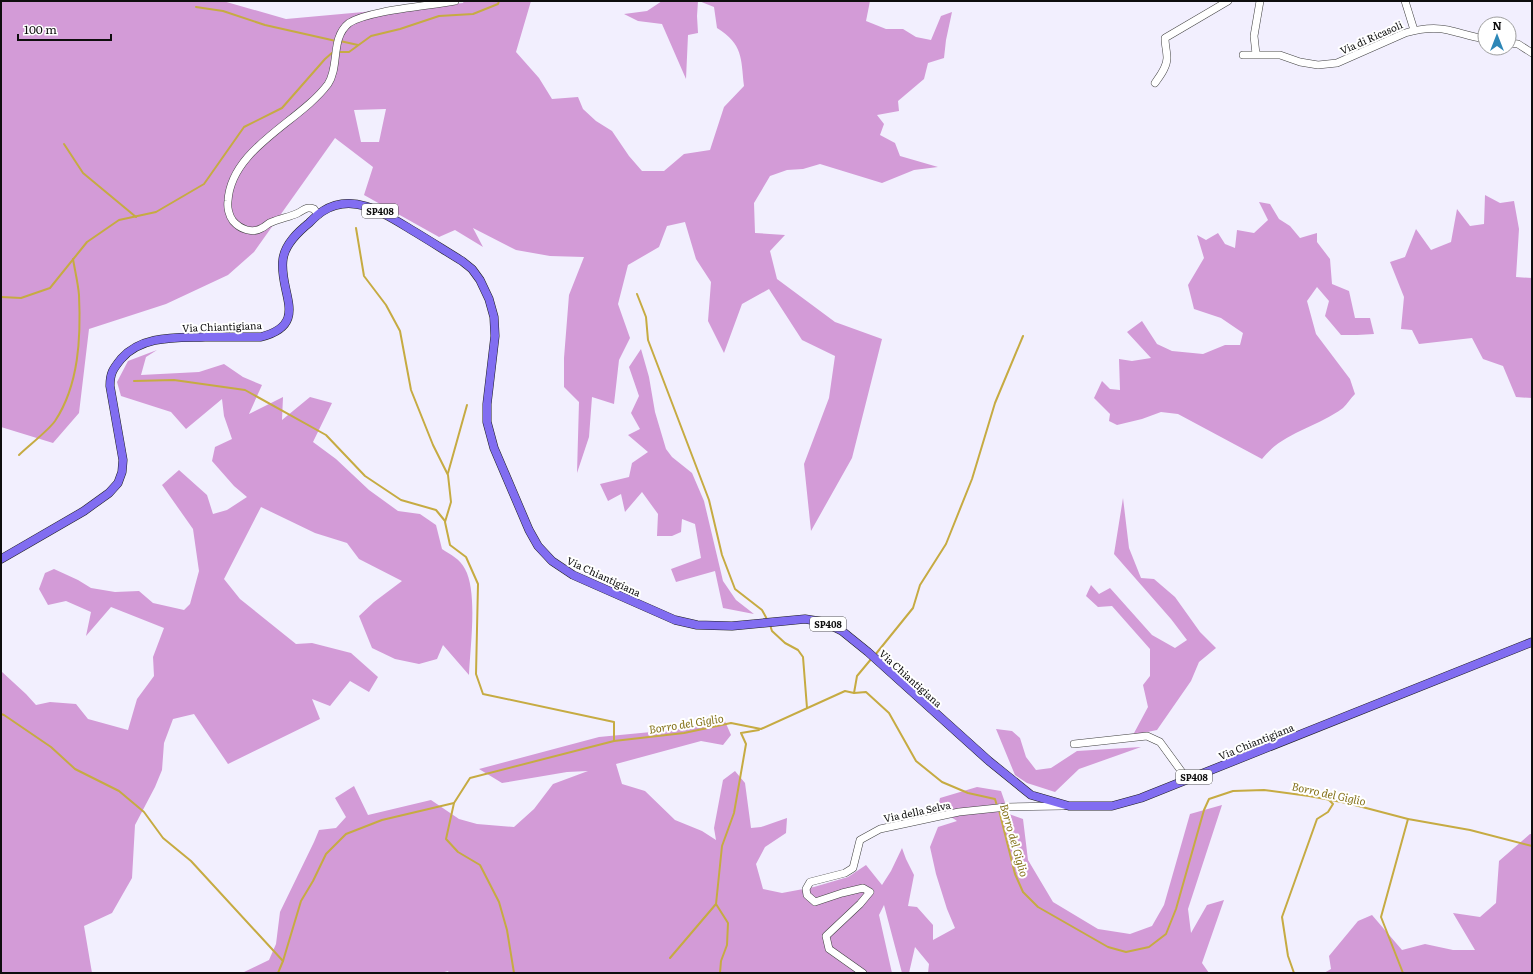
<svg xmlns="http://www.w3.org/2000/svg" width="1533" height="974" viewBox="0 0 1533 974" font-family="Literata,serif">
<style>
.forest{fill:#d39bd7;fill-rule:evenodd}
.lines{fill:none;stroke-linecap:round;stroke-linejoin:round}
.stream{stroke:#c6ab42;stroke-width:2}
.minor-casing{stroke:#414141;stroke-width:8}
.major-casing{stroke:#1f1f1f;stroke-width:9}
.minor{stroke:#fff;stroke-width:7}
.major{stroke:#816df1;stroke-width:8}
.labels{text-anchor:middle;dominant-baseline:central;stroke-width:4;stroke-linejoin:round;paint-order:stroke}
.shield{fill:#fff;stroke:#565656;stroke-width:1}
.shield-label{font-size:9px;font-weight:bold;fill:#0e0e0e}
.street-label{font-size:10px;fill:#0e0e0e;stroke:#fff}
.water-label{font-size:11px;font-style:italic;fill:#85731b;stroke:#fff}
</style>
<rect width="100%" height="100%" fill="#f2effe"/>
<!-- forest -->
<g class="forest">
<path d="M1,1H223L286,19L463,3L464,1H531L516,52L539,78L552,99L578,97L583,109L596,121L612,131L629,156L642,171H664L684,154L710,150L724,107L744,86C741,58 743,44 717,28L714,7L699,1H870L866,21L886,29H903L916,37L931,40L941,16L952,12L946,40L944,58L928,63L924,79L898,101L899,111L877,115L884,124L880,135L895,143L900,156L938,167L914,170L882,183L820,164L803,169L787,170L770,176L754,203L755,233L785,235L770,251L777,279L835,322L882,339L852,458L811,531L804,464L829,398L835,356L802,340L769,289L742,304L724,353L708,321L711,282L696,259L685,222L667,226L659,247L628,265L618,304L630,338L619,360L614,404L592,397L589,437L577,473L579,402L564,387V358L569,295L584,257L550,256L516,250L473,228L483,247L455,230L439,237L364,195L373,167L335,138L254,252L228,275L166,304L89,329L79,413L53,443L1,427ZM386,109L379,142H361L354,110Z"/>
<path d="M662,1H698L697,16L698,33L688,35L686,79L662,24L638,21L624,14L647,11Z"/>
<path d="M1485,195L1500,203L1514,201L1519,229L1516,277L1532,278V398L1516,397L1503,366L1483,359L1472,338L1419,344L1412,330L1401,329L1404,297L1390,262L1405,257L1416,229L1431,250L1451,242L1457,209L1470,226L1484,224Z"/>
<path d="M1259,202L1270,204L1279,219L1290,226L1300,238L1317,233V242L1330,259L1332,284L1349,291L1355,318H1370L1374,334L1357,335H1341L1325,316L1329,301L1317,287L1307,301L1316,334L1350,379L1355,394C1351,398 1347,404 1343,408C1316,428 1283,432 1262,459L1178,414L1161,412L1142,419L1117,425L1109,421L1110,414L1094,398L1102,381L1110,389L1120,390L1119,359L1132,361L1151,358L1127,332L1142,321L1157,344L1172,351L1203,354L1225,345H1240L1243,333L1221,318L1194,309L1188,285L1204,258L1197,235L1206,240L1218,233L1225,244L1235,248L1237,230L1254,233L1268,220Z"/>
<path d="M641,349L649,377L655,412L666,449L672,457L692,473L704,501L723,581L736,600L754,614L723,608L715,571L676,582L671,569L701,558L695,524L682,519L681,532L672,536H657L658,514L642,492L625,512L621,494L608,501L600,484L629,477L632,463L648,452L628,435L640,429L631,413L639,396L629,367Z"/>
<path d="M157,350L146,357L141,375L199,372L224,364L243,377L262,385L249,414L283,397L282,420L310,397L332,403L313,442L336,459L369,490L398,511L420,514L436,525L442,549C451,555 460,559 465,569C478,592 470,648 469,675L443,645L437,659L419,664L395,659L372,648L359,616L374,602L402,581L359,559L347,543L315,533L261,507L224,579L240,599L296,644L312,643L351,653L378,677L369,692L350,681L330,706L312,699L320,719L228,764L194,714L173,719L164,743L162,770L155,787L135,825L132,878L112,913L84,926L92,973H1V671L26,694L36,705L50,702L76,704L88,719L128,730L137,699L154,676L153,657L164,628L111,607L86,636L91,612L66,601L48,605L39,589L45,573L54,569L78,580L91,588L115,592L139,591L153,603L184,610L190,604L199,571L193,529L162,485L179,470L207,495L213,514L227,510L247,497L234,486L212,461L215,447L232,439L224,416L222,399L186,429L171,412L121,396L117,382L128,361Z"/>
<path d="M1123,498L1129,548L1141,578L1154,579L1175,597L1200,632L1216,648L1199,662L1191,681L1157,730L1133,735L1148,707L1143,685L1150,676V649L1112,606L1098,607L1086,596L1091,585L1099,594L1110,588L1152,635L1175,648L1187,640L1171,619L1114,554Z"/>
<path d="M724,719L731,735L723,745L701,741L616,764L622,784L645,791L675,820L702,831L716,840L714,828L723,780L735,771L745,783L751,828L761,827L787,818L786,833L765,847L756,864L763,889L782,893L814,887L848,877L866,865L882,885L891,871L902,848L906,859L914,875L908,906L917,907L933,925V940L955,928L947,909L936,874L930,847L938,827L957,821L938,808L940,798L977,787L1001,791L1009,814L1023,819L1028,860L1053,902L1098,929L1130,934L1152,926L1164,905L1190,814L1222,805L1188,909L1191,933L1207,905L1224,900L1202,963L1209,973H928L929,964L915,947L909,973H902L884,905L879,915L892,973H449L448,971L441,973H242L269,960L276,944L280,912L314,842L319,830L336,828L346,817L335,798L354,786L368,815L431,800L459,819L477,824L514,827L534,809L553,784L588,771L567,772L502,783L479,769L599,737L672,730Z"/>
<path d="M996,729L1012,731L1020,738L1026,757L1036,770L1051,768L1077,751L1141,747L1079,769L1055,792L1027,783L1015,775Z"/>
<path d="M1530,834H1532V973H1324L1331,969L1329,956L1358,921L1372,915L1402,950L1425,944L1453,950H1475L1453,913L1480,917L1496,903L1499,861Z"/>
</g>
<g class="lines">
<!-- stream -->
<g class="stream">
<path d="M196,7L223,11L265,25L336,41"/>
<path d="M340,41L358,45"/>
<path d="M338,52H349L371,36L400,29L439,16L473,14L498,4L499,1"/>
<path d="M64,144L83,173L136,217"/>
<path d="M356,228L364,276L386,305L400,331L411,390L433,445L448,475L451,502L445,522L450,545L466,557L478,584L476,674L483,694L614,722V741"/>
<path d="M637,294L646,317L648,340L709,500L722,555L735,589L762,610L768,621"/>
<path d="M1,297L21,298L50,288L87,242L119,220L156,212L204,184L244,127L282,108L325,59L333,52"/>
<path d="M134,381L174,380L245,390L326,435L365,476L401,500L436,510L445,521"/>
<path d="M19,455C28,446 48,431 55,421C79,385 81,337 79,295C78,283 75,271 73,259"/>
<path d="M448,473L467,405"/>
<path d="M770,625L772,631L785,643L798,650L803,657L807,708"/>
<path d="M875,655L913,608L920,585L946,544L972,479L995,403L1023,336"/>
<path d="M854,693L857,676L872,658"/>
<path d="M1,714L4,715L51,747L75,769L119,791L144,812L163,838L191,861L283,961"/>
<path d="M454,803L446,839L458,852L480,865L499,902L507,930L514,973"/>
<path d="M999,810L1015,874L1023,892L1038,907L1108,947L1126,952L1149,947L1166,934L1176,909L1204,810L1209,799L1233,791L1264,790L1309,796L1347,803L1408,819L1470,830L1532,846"/>
<path d="M716,904L728,923L727,945L721,961L720,973"/>
<path d="M670,958L716,904L722,846L734,813L746,744L741,733L759,730"/>
<path d="M278,973L283,961L301,901L313,881L326,854L346,834L382,820L454,803L470,778L614,741L684,733L731,723L761,729L845,691L854,693L866,692L889,713L916,761L942,782L968,793L995,799L997,806"/>
<path d="M1294,973L1288,956L1282,917L1317,819L1328,812L1333,804L1329,800"/>
<path d="M1403,973L1381,917L1408,819"/>
</g>
<!-- minor casing -->
<g class="minor-casing">
<g id="minor">
<path d="M1405,1L1414,30"/>
<path d="M1509,43L1518,44L1532,53"/>
<path d="M1256,54L1254,36L1260,1"/>
<path d="M1243,55H1280L1300,62L1318,65L1337,63L1405,33C1419,29 1434,27 1448,30C1461,33 1472,37 1485,39"/>
<path d="M1155,83C1160,76 1167,67 1167,58C1167,52 1165,45 1165,38L1228,1"/>
<path d="M318,215L314,209C307,206 304,210 298,213C290,217 281,218 272,222C268,223 266,226 262,228C252,234 240,229 233,221C229,216 227,207 228,201C231,148 300,122 328,84C340,66 330,38 349,23C369,10 430,6 455,1"/>
<path d="M1074,744L1147,736L1160,742L1187,779"/>
<path d="M863,973L829,949L826,936L860,904L870,892L863,888L842,893L815,902L807,895L806,889L810,882L845,873L853,868L860,840L880,829L959,812L1007,807L1063,806"/>
</g>
</g>
<!-- major casing -->
<g class="major-casing">
<path id="major" d="M1,559L84,511L109,493L118,483L122,472L123,460L110,386C110,373 113,369 121,359C142,335 176,338 205,337C224,337 242,337 261,337C311,324 278,292 283,259C285,244 298,232 309,223C313,219 318,214 323,211C353,192 384,213 410,229C427,239 444,250 462,261L472,269L480,280L489,299L494,317L495,336L487,404V422L494,448L529,530L538,546L552,561L573,575L675,620L697,625L732,626L805,619L824,622L842,631L868,652L989,761L1031,795L1069,806H1112L1141,798L1532,642"/>
</g>
<!-- minor -->
<use href="#minor" class="minor"/>
<!-- major -->
<use href="#major" class="major"/>
</g>
<g class="labels">
<!-- shield labels -->
<g class="shield">
<rect x="362" y="204" width="36" height="14" rx="3"/>
<rect x="810" y="617" width="36" height="14" rx="3"/>
<rect x="1176" y="770" width="36" height="14" rx="3"/>
</g>
<g class="shield-label">
<text x="380" y="211">SP408</text>
<text x="828" y="624">SP408</text>
<text x="1194" y="777">SP408</text>
</g>
<!-- street labels -->
<g class="street-label">
<text transform="translate(1371 37) rotate(-24)">Via di Ricasoli</text>
<text transform="translate(222 326) rotate(-2)">Via Chiantigiana</text>
<text transform="translate(604 576) rotate(25)">Via Chiantigiana</text>
<text transform="translate(911 678) rotate(42)">Via Chiantigiana</text>
<text transform="translate(1256 741) rotate(-22)">Via Chiantigiana</text>
<text transform="translate(917 811) rotate(-12)">Via della Selva</text>
</g>
<!-- water labels -->
<g class="water-label">
<text transform="translate(686 723) rotate(-9)">Borro del Giglio</text>
<text transform="translate(1329 793) rotate(12)">Borro del Giglio</text>
<text transform="translate(1015 840) rotate(74)">Borro del Giglio</text>
</g>
</g>
<!-- border -->
<rect width="1533" height="974" fill="none" stroke="#0e0e0e" stroke-width="4"/>
<!-- north arrow -->
<g transform="translate(1497 36)"><circle r="19" fill="#ffffff" stroke="#9f9f9f"/>
<path d="M0-3L7 15L0 10L-7 15Z" fill="#2d87b7"/>
<text y="-6" font-size="11" font-weight="bold" text-anchor="middle" fill="#0e0e0e">N</text>
</g>
<!-- scale -->
<path d="M18 34v6h93v-6" fill="none" stroke="#0e0e0e" stroke-width="2"/>
<text x="24" y="34" font-size="12" fill="#0e0e0e" stroke="#ffffff" stroke-width="3" paint-order="stroke">100 m</text>
</svg>
